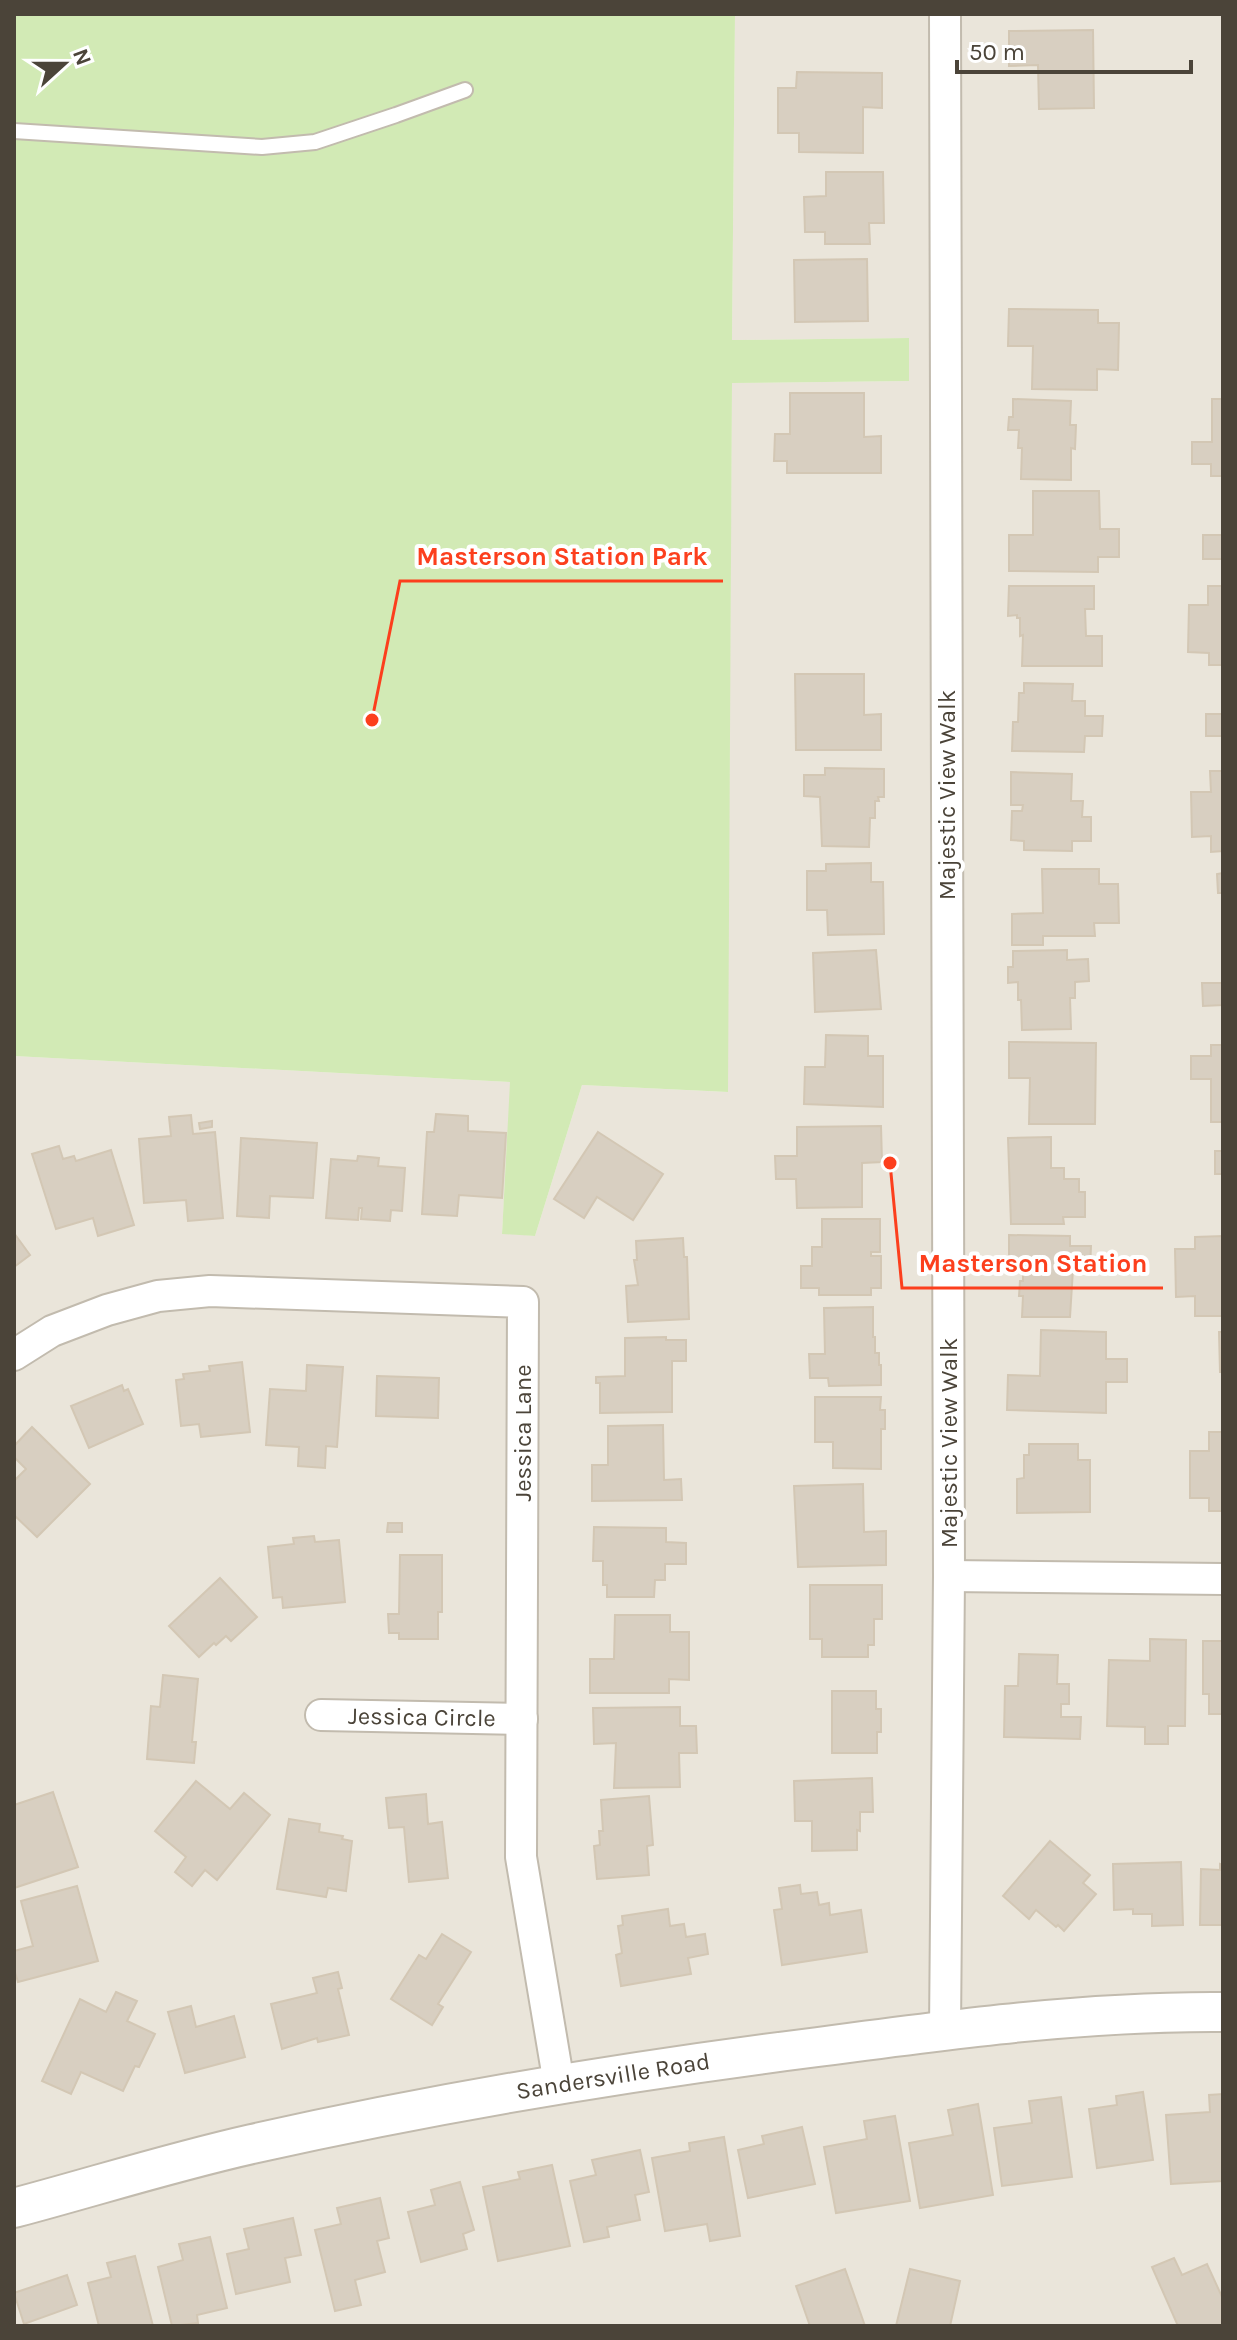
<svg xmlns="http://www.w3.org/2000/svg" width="1237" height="2340" viewBox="0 0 1237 2340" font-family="Karla,sans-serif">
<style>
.residential{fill:#eae5da}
.green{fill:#d2eab5}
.building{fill:#d8cfc1;stroke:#d3c7b4;stroke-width:2}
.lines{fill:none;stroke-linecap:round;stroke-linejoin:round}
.service-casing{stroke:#c2bbae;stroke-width:18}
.minor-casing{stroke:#c2bbae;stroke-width:34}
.tertiary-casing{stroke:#c2bbae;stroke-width:42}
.service{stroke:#fff;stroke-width:14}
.minor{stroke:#fff;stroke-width:30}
.tertiary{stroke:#fff;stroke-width:38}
.labels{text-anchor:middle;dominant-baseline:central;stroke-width:8;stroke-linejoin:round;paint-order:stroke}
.street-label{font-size:24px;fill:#4b4439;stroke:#fff}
.leader{fill:none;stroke:#fc3f1d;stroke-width:3}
.callout-dot{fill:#fc3f1d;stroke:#fff;stroke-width:3}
.callout-label{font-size:26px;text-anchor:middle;font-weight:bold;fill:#fc3f1d;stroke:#fff;stroke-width:8;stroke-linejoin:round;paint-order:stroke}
</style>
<rect width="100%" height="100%" fill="#f6f3ec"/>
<!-- residential -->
<path class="residential" d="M735,14H1223V2326H14V1056L511,1082L502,1233L535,1236L582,1085L727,1092L732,383L909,381V338L732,340Z"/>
<!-- green -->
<path class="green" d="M14,14H735L732,340L909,338V381L732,383L728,1092L582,1085L535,1236L502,1234L510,1082L14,1056Z"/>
<!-- building -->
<g class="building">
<path d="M1093,30L1094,108L1039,109L1038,65L1009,66V31Z"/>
<path d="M797,72L882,73V108L863,107V153L799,152V133H778V88H796Z"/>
<path d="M826,172H883L884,223H869L870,244H825V232H805L804,197L826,196Z"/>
<path d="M867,259L868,321L795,322L794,260Z"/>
<path d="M1009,309L1098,310V323H1119L1118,370L1097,369V390L1032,389L1033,346H1008Z"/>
<path d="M790,393H864V437L881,436V473H787V461H774L775,434H790Z"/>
<path d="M1013,399L1071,401L1070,425H1076L1075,449L1071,448V480L1021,479L1022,448H1018L1019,430H1008L1009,417H1013Z"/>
<path d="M1212,399H1223V476H1211V464H1192V442H1212Z"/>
<path d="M1033,491H1099L1100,529H1119V557H1098V572L1009,571V535H1033Z"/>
<path d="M1222,509H1223V572V559H1203V535H1222Z"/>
<path d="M1009,586H1094V609H1085L1086,636H1102V666H1022L1023,635L1020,636V618H1017V615L1008,616Z"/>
<path d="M1208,586H1223V665H1209V653L1188,652L1189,605H1208Z"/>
<path d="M795,674H864V715L881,714V750H796Z"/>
<path d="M1024,683L1073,684L1072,701H1085V716H1103L1102,736H1085L1084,752L1012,751L1013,722H1018L1019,693H1024Z"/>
<rect x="1206" y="714" width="17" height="22"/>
<path d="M825,768L884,769V797H878L879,801H875V818H870L869,847L822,846L820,797L804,796V775H825Z"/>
<path d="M1210,771H1223V851L1211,852V836L1192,837L1191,792H1211Z"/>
<path d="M1011,772L1072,774L1071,801H1083L1082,817H1091V841H1072V851L1024,850V841L1011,840L1012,811H1022L1023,805H1011Z"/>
<path d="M871,863V882H883L884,934L828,935L827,910H807V871H826V864Z"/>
<path d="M1042,869H1099V884H1118L1119,923H1094L1095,936H1043V945H1012V914L1043,913Z"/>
<path d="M1223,873V893H1218L1217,874Z"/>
<path d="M876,950L881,1009L815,1012L813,953Z"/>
<path d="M1067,950V960L1088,959L1089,981L1075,982V998H1070L1071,1029L1022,1030L1021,1000H1018V982L1008,983V967H1013V951Z"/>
<path d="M1202,983H1223V1005L1203,1006Z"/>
<path d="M826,1035L868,1036V1056H883V1107L804,1104L805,1067H825Z"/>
<path d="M1009,1042L1096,1043L1095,1124H1029L1030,1078H1009Z"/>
<path d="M1211,1045H1223V1122H1211V1079H1191V1056H1211Z"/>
<path d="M436,1114L468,1116V1131L506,1133L502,1198L459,1195L457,1216L422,1214L427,1132H434Z"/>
<path d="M191,1115L193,1134L215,1132L223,1218L188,1221L186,1200L144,1203L139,1139L171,1136L169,1117Z"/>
<path d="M212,1121V1127L200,1129L199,1123Z"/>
<path d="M881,1126L882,1162L862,1163V1207L797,1208L796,1179H776L775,1156H797V1127Z"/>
<path d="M598,1132L663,1174L633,1220L597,1197L584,1218L554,1199Z"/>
<path d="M1051,1137V1168H1064V1179H1079V1192H1085V1217H1063L1064,1224H1011L1008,1138Z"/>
<path d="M241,1138L317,1143L313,1198L270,1196L269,1218L237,1216Z"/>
<path d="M59,1146L63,1159L74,1156L76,1161L111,1150L134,1225L98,1236L93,1218L56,1229L32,1154Z"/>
<rect x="1215" y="1151" width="8" height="23"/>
<path d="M358,1156L379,1158L378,1166L405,1168L402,1211L391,1210L390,1221L361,1219L362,1208H359L358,1220L326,1218L331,1159L357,1161Z"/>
<path d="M822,1219H880V1252H871V1256H881V1288H871V1295H819V1288H801V1266H812V1247H822Z"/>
<path d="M14,1233L30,1255L14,1267Z"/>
<path d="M1009,1235L1070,1236V1246H1091L1090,1269H1073L1070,1317H1022L1023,1296H1019L1020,1281H1023V1271L1009,1270Z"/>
<path d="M1223,1236V1316H1195V1296L1176,1297L1175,1249H1195V1237Z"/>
<path d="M683,1238L684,1257H687L689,1319L628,1322L626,1286L638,1285L634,1260H637L636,1241Z"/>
<path d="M873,1307V1337H875V1353H879V1365H881V1385L829,1386L828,1378H810L809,1354H825L824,1308Z"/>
<path d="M1041,1330L1106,1332V1359H1127V1382H1106V1413L1007,1410L1008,1375L1040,1376Z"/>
<path d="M1219,1332H1223V1372H1220Z"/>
<path d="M666,1337V1340H686V1361H672V1412L600,1413V1383H596V1377L625,1376V1338Z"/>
<path d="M242,1362L250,1432L201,1437L199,1424L181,1426L176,1380L184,1379L183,1374L210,1371L209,1366Z"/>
<path d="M307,1365L343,1367L337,1447L326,1446L325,1468L298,1466L299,1447L266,1445L270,1389L306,1391Z"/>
<path d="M377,1376L439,1378L438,1418L376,1416Z"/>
<path d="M122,1385L124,1391L128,1389L143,1424L89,1448L71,1406Z"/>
<path d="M815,1397H881L880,1410H885V1429H881V1469L833,1468V1442H815Z"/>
<path d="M663,1425L664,1480L681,1479L682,1500L592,1501V1465H608V1426Z"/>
<path d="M32,1427L90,1484L37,1537L14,1515V1481L26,1469L14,1457V1446Z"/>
<path d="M1209,1432H1223V1511H1209V1498H1190V1451H1209Z"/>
<path d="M1029,1444H1078V1460H1090V1512L1017,1513V1479L1024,1478V1455H1029Z"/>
<path d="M863,1484L864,1532L886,1531V1565L798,1567L794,1486Z"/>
<path d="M388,1523H402V1532H387Z"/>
<path d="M594,1527L666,1528V1542L686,1543V1564H665V1580H655L654,1597H607V1585H603V1561H593Z"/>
<path d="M314,1536L315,1542L339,1540L345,1602L283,1608L282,1597L273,1598L268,1547L294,1544L293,1538Z"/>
<path d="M400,1555H442V1612H438V1639H399V1633H389L388,1614H399Z"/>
<path d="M220,1578L257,1617L231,1641L226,1636L216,1645L214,1643L199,1657L169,1626Z"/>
<path d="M810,1585H882V1619H874V1645H868V1657H822V1639H810Z"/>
<path d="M615,1615H670V1632H689V1680L669,1679V1693H590V1659H614Z"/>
<path d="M1150,1639L1186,1640L1185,1726H1168V1744H1145V1727L1107,1726L1109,1660L1150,1661Z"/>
<path d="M1203,1641H1223V1714H1209V1694H1203Z"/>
<path d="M1019,1654L1058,1655L1057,1684H1069V1704H1061V1717H1081L1080,1739L1004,1737L1005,1686H1018Z"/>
<path d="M163,1675L198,1679L192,1742H196L194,1763L147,1759L151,1706L160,1707Z"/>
<path d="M832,1691H876V1709H881V1732H877V1753H832Z"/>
<path d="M680,1707V1726H696L697,1753H679L680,1787L614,1788L616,1743L594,1744L593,1708Z"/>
<path d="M872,1778L873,1812H860V1831L857,1830V1850L812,1851V1821H795L794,1781Z"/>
<path d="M196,1781L230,1809L244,1793L270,1815L217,1880L205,1870L192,1886L175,1872L186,1857L155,1831Z"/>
<path d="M53,1792L78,1867L14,1888V1805Z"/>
<path d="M426,1794L428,1824L442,1822L448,1878L409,1882L404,1827L389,1828L386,1798Z"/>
<path d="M649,1796L653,1845L647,1846L649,1875L597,1879L594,1846L600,1845L599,1831H603L601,1800Z"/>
<path d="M289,1819L320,1824L319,1832L343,1836L342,1839L352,1841L346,1891L328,1888L326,1897L277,1889Z"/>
<path d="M1050,1841L1090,1875L1083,1883L1096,1894L1064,1931L1058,1925L1056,1927L1036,1910L1029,1919L1003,1896Z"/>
<path d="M1181,1862L1183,1925L1152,1926V1914H1133V1909L1114,1910L1113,1864Z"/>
<path d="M1220,1864L1223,1865V1925H1200L1201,1869L1220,1870Z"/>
<path d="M800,1885L801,1894L817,1892L819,1905L829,1903L830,1915L861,1910L867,1952L782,1965L774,1910L782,1909L779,1888Z"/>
<path d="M77,1886L98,1961L18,1982L14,1969V1951L33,1946L21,1901Z"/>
<path d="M668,1909L670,1926L684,1924L686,1937L705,1934L708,1954L688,1958L691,1974L621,1986L616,1955L622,1953L618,1926L623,1925L622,1916Z"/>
<path d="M442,1934L471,1952L438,2004L443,2007L432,2025L391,1999L419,1955L426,1959Z"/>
<path d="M338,1972L342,1988L338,1989L349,2035L318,2042L317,2038L282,2049L271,2004L317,1993L313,1978Z"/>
<path d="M116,1992L137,2001L127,2021L155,2034L139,2067L135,2066L123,2091L81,2072L71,2094L42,2081L80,1999L106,2012Z"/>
<path d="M191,2006L196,2027L234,2016L245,2057L185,2073L168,2012Z"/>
<path d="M1143,2092L1153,2160L1097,2168L1089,2109L1117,2105L1116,2096Z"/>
<path d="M1223,2094V2181L1171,2184L1166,2115L1210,2112L1209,2095Z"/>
<path d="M1061,2097L1072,2177L1002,2186L994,2128L1032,2123L1029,2101Z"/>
<path d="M978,2104L993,2195L920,2208L909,2143L953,2135L948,2110Z"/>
<path d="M895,2116L910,2201L836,2213L824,2147L867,2139L864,2121Z"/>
<path d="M802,2127L815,2184L748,2198L738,2150L764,2144L762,2136Z"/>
<path d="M724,2137L740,2236L710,2241L707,2224L665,2231L652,2158L690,2151L689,2143Z"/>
<path d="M640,2150L649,2192L635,2195L640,2220L607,2227L609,2237L584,2242L570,2181L596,2175L592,2160Z"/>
<path d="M552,2165L570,2246L498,2261L483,2187L520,2179L518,2172Z"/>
<path d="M460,2182L474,2230L463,2234L467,2249L421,2262L408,2212L435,2205L431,2190Z"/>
<path d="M380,2198L389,2238L377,2241L385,2272L355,2280L361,2305L335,2311L315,2230L341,2224L337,2208Z"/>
<path d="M293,2218L301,2255L285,2258L290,2282L236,2294L227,2254L249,2249L244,2229Z"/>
<path d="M210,2237L227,2308L197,2315L198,2323L172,2326L158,2267L183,2260L179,2244Z"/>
<path d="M135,2256L153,2326H99L88,2283L111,2277L107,2263Z"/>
<path d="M1174,2258L1182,2275L1207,2264L1223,2299V2326H1178L1152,2267Z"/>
<path d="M845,2269L865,2326H810L796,2286Z"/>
<path d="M910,2269L960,2281L950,2326H896Z"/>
<path d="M67,2275L77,2305L24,2324L14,2293Z"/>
</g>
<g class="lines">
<!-- service casing -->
<g class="service-casing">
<path id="service" d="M14,131L262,147L315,142L396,115L465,90"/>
</g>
<!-- minor casing -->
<g class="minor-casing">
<g id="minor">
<path d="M14,1355L52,1331L107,1310L158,1296L210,1291L523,1302L521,1857L559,2084"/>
<path d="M949,1576L1223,1579"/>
<path d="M321,1715L522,1719"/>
<path d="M945,2030L949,1576L945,14"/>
</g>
</g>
<!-- tertiary casing -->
<g class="tertiary-casing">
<path id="tertiary" d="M14,2208C93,2187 172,2162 252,2144C439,2102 628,2071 818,2047C952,2029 1087,2011 1223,2012"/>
</g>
<!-- service -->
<use href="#service" class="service"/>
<!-- minor -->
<use href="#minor" class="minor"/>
<!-- tertiary -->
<use href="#tertiary" class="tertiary"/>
</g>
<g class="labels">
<!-- street labels -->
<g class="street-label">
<text transform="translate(947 795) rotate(-90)">Majestic View Walk</text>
<text transform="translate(523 1433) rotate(-90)">Jessica Lane</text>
<text transform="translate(949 1443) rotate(-90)">Majestic View Walk</text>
<text transform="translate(422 1717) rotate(1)">Jessica Circle</text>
<text transform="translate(613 2076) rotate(-9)">Sandersville Road</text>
</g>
</g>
<!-- callouts -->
<path class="leader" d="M372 720L400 581H723M890 1163L902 1288H1163"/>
<g class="callout-dot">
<circle cx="372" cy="720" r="8"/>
<circle cx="890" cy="1163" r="8"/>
</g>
<g class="callout-label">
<text x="562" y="565">Masterson Station Park</text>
<text x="1033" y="1272">Masterson Station</text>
</g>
<!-- border -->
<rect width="1237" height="2340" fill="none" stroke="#4b4439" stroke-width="32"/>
<!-- north arrow -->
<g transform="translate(64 64) rotate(69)" stroke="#ffffff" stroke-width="6" paint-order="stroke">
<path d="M0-6L14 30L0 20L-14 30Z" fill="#4b4439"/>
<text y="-12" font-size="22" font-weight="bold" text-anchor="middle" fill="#4b4439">N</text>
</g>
<!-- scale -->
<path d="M957 60v12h234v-12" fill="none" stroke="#4b4439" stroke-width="4"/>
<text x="969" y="60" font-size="24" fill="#4b4439" stroke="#ffffff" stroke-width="6" paint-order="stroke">50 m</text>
</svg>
